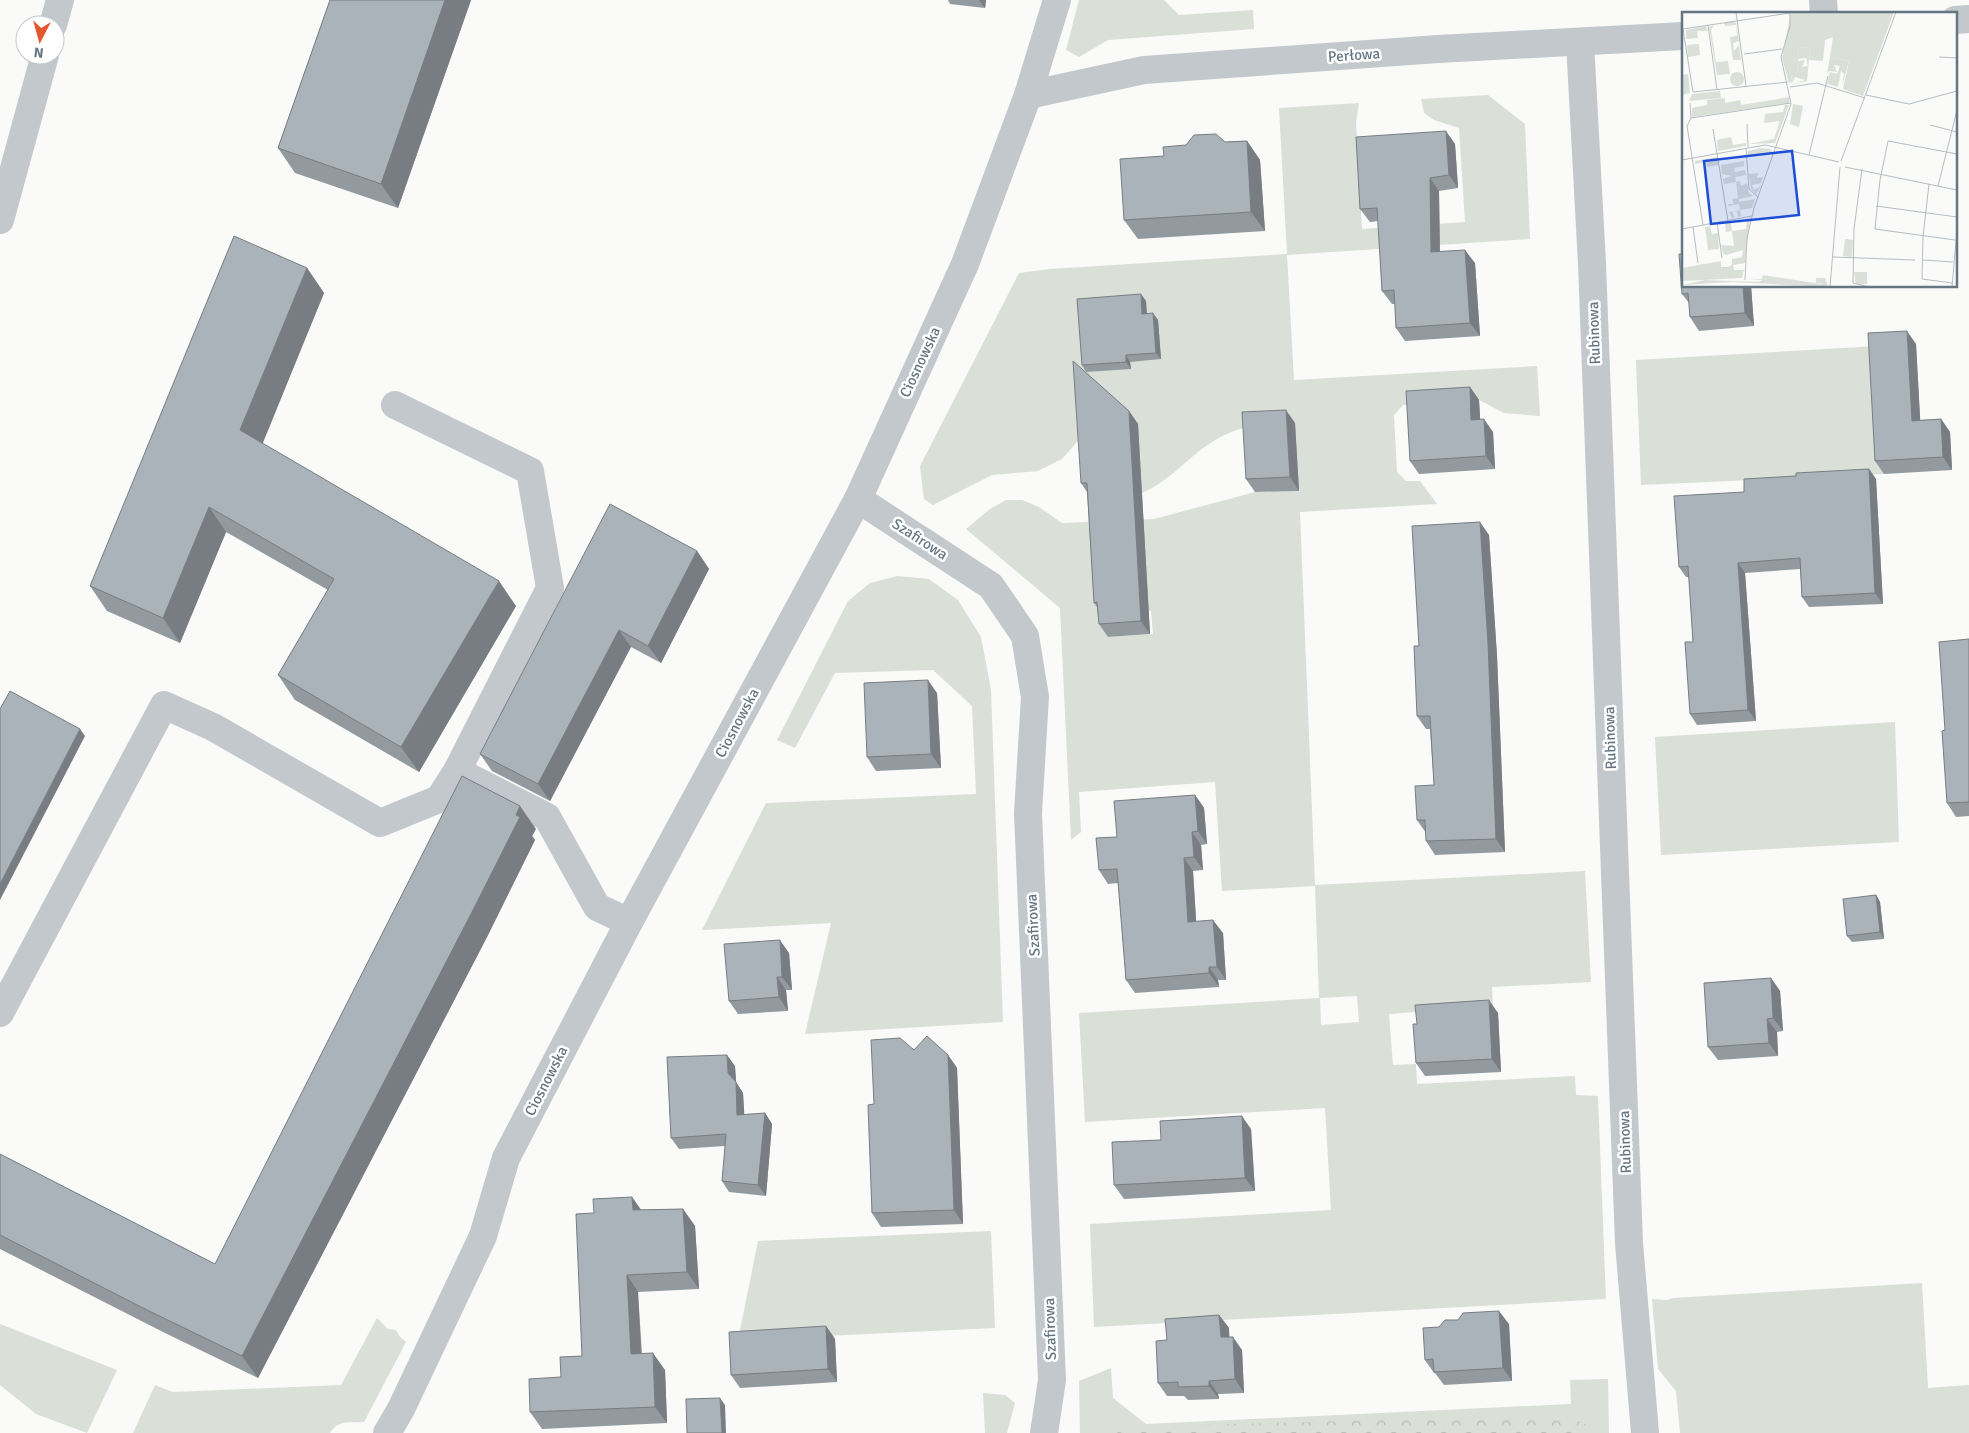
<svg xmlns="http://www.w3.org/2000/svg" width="1969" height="1433" viewBox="0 0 1969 1433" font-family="Signika,sans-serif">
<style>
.green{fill:#dadfd7;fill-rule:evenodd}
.forest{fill:url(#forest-crowns)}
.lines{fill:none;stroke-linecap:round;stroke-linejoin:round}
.minor{stroke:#c3c8cc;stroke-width:28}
.wall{fill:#929a9f}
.shaded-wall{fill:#777d82}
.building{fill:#aab3b9;stroke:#777d82}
.labels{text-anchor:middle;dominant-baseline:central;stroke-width:5;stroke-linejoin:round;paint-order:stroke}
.street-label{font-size:15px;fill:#657683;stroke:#fff}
.inset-road{fill:none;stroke:#b5bdc2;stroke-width:1}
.view{fill:#1d4ed8;fill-opacity:0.15;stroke:#1d4ed8;stroke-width:2.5}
.inset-edge{fill:none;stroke:#657683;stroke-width:2.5}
</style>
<defs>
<pattern id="forest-crowns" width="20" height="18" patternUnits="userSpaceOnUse" patternTransform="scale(1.25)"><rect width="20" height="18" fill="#dadfd7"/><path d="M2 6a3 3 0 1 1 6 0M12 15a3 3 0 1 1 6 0" fill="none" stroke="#b4b9b4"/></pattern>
</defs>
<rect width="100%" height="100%" fill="#fafaf8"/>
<!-- green -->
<g class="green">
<path d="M1079,0H1164L1179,15L1253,10L1254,29L1108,40L1079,57L1066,50Z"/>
<path d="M1488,95L1525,124L1530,239L1287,255L1294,380L1537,366L1540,416L1504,413L1479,400L1403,405L1394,415L1397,472L1406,481H1420L1437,504L1300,512L1315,885L1585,871L1591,982L1492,987L1493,1006L1389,1014L1393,1065L1416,1064L1417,1084L1575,1076L1576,1095L1598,1096L1606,1299L1094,1327L1090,1224L1331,1210L1325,1108L1085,1122L1079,1013L1319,998L1315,886L1222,891L1215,782L1079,792L1081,832L1071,840L1060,608L966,529L990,509L1006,500H1022L1039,507L1062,523L1154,519L1255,492L1299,491L1295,423C1266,424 1243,424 1217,439C1190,454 1171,481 1142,493L1138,424L1086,428L1078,441L1062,459L1038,471L992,475L933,505L924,499L920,466L1019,273L1050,269L1287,254L1279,108L1359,103L1356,122L1362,229L1465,222L1459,128L1434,120L1424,113L1421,99ZM1148,610L1151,611L1153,634L1108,637ZM1357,996L1359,1022L1321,1025L1320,998Z"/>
<path d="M1877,346L1884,474L1641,485L1636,360Z"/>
<path d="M897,576L929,579L958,600L981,637L991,690L1003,1022L805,1034L831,923L702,930L766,803L976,794L972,706L933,670L835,673L795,748L777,740L848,601L870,583Z"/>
<path d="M1895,722L1899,842L1661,855L1655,737Z"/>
<path d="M991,1231L995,1328L738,1340L758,1241Z"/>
<path d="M1922,1283L1928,1388L1969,1385V1433H1680L1676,1391L1658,1369L1652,1299L1667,1300L1673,1298Z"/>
<path d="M377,1318L388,1329L396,1330L400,1337L406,1342L364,1422C350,1423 338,1419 330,1433H133L155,1385L173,1392L341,1385Z"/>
<path d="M0,1324L117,1370L87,1433L36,1414L0,1385Z"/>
<path d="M1111,1368L1113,1398L1146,1424L1571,1404L1570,1380L1608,1379L1609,1433H1080L1079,1381Z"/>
<path d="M983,1393L1005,1395L1015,1403L1007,1433H985Z"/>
</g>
<!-- forest -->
<path class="forest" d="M1564,1415L1587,1425V1433H1117L1122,1427Z"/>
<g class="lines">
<!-- minor -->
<g class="minor">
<path d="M1823,0L1824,14"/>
<path d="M1955,20L1969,19"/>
<path d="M53,25L60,0"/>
<path d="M1580,42L1592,264L1629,1243L1645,1433"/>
<path d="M1028,95L1144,70L1438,49L1683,36"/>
<path d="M0,220L45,55"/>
<path d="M395,405L530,471L550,588L457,771"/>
<path d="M858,499L991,586L1025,636L1035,697L1028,813L1052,1380L1044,1433"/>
<path d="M0,1013L164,705L213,727L380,823L439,799L457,771L547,817L597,907L629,922"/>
<path d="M387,1433L401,1409L483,1236L506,1158L629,922L858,499L965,264L1028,95L1057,0"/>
</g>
</g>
<!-- wall -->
<g class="wall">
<path d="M330,0H471L398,208L295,173L278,148Z"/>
<path d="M948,0H986L985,8L950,4Z"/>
<path d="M1247,141L1260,160L1265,231L1138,239L1124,220L1164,156L1225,142Z"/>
<path d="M1455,144L1458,188L1439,191L1440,252L1475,263L1480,336L1405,341L1396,328L1395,304H1392L1382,291L1378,221L1370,222L1360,209Z"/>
<path d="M307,268L324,293L262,443L516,606L419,772L295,700L278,675L328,590L226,532L180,643L107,611L90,586Z"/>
<path d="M1751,286L1754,326L1699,331L1690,317L1689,303L1682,294Z"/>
<path d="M1146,301L1147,314L1158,320L1161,359L1130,362L1131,369L1086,372L1082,365Z"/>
<path d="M1916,344L1920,420L1941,419L1950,432L1952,470L1884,474L1875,461Z"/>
<path d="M1470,387L1479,400L1480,419L1493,432L1495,469L1419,474L1410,461Z"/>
<path d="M1129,411L1138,424L1150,634L1108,637L1099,624L1097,607L1094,603L1087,492L1081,483Z"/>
<path d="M1295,423L1299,491L1255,492L1246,479Z"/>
<path d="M1869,469L1876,479L1883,604L1809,607L1802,597L1800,569L1745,573L1756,721L1697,725L1690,714L1693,642L1689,577H1686L1679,567L1744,492L1796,476Z"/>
<path d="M1489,535L1497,656L1505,852L1435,855L1426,841V833L1417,820L1434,785L1430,729H1426L1417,716L1419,646Z"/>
<path d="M697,551L709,569L661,663L631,647L550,801L492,771L480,754Z"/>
<path d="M1969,639V816L1956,817L1947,803L1945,730Z"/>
<path d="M937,693L941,768L876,771L867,757Z"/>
<path d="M1195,795L1204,808L1207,844L1201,845L1203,870L1193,871L1196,921L1223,933L1226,980H1218L1219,987L1135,993L1126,980L1118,883L1108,884L1099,870L1117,837Z"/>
<path d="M536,829L532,836L535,840L487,937L258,1378L165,1333L0,1249V1154L215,1264Z"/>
<path d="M1876,895L1880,902L1884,939L1852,942L1847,936Z"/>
<path d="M789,953L792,990H786L788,1011L738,1014L729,1001Z"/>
<path d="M1771,978L1780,991L1783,1031L1777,1032L1778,1056L1718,1060L1708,1047Z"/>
<path d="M1498,1013L1501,1072L1425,1076L1416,1063L1417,1024Z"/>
<path d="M914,1050L948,1055L957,1068L963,1224L881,1227L872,1213L874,1104Z"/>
<path d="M735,1066L736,1082L743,1093L744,1115L765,1113L772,1124L766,1196L729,1192L722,1181L725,1146L679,1149L671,1138Z"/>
<path d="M1251,1129L1255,1191L1124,1199L1114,1185L1161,1140Z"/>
<path d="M632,1197L641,1210L683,1209L695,1226L699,1289L638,1292L642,1354L665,1370L667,1423L542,1429L530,1412L582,1356L594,1213Z"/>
<path d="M1219,1315L1229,1328V1337L1242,1350L1244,1393L1218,1394L1219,1399L1188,1400L1184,1396H1167L1158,1383L1167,1340Z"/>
<path d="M1509,1324L1512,1381L1444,1385L1435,1373H1434L1425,1360Z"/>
<path d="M826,1326L835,1339L837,1382L740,1388L731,1375Z"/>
</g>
<!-- shaded-wall -->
<g class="shaded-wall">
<path d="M445,0H471L398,208L381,184Z"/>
<path d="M979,0H986L985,8Z"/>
<path d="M1446,131L1455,144L1458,188L1449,175Z"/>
<path d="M1247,141L1260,160L1265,231L1251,212Z"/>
<path d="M1430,178L1439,191L1440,266L1431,252Z"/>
<path d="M1465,250L1475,263L1480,336L1470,323Z"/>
<path d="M307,268L324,293L258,455L240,430Z"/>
<path d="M1743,286H1751L1754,326L1745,313Z"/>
<path d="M1141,294L1146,301L1147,321L1142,314Z"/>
<path d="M1153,313L1158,320L1161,359L1156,353Z"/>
<path d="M1907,331L1916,344L1921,434L1912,421Z"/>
<path d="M1126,355L1130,362L1131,369L1126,362Z"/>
<path d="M1470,387L1479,400L1481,433L1471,420Z"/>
<path d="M1286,410L1295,423L1299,491L1290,477Z"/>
<path d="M1129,411L1138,424L1150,634L1141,621Z"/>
<path d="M1484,419L1493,432L1495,469L1486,456Z"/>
<path d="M1941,419L1950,432L1952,470L1943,457Z"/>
<path d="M1869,469L1876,479L1883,604L1875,593Z"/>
<path d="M209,507L226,532L180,643L163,618Z"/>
<path d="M1480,522L1489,535L1497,656L1505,852L1496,839Z"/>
<path d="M697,551L709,569L661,663L648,646Z"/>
<path d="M1738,563L1745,573L1756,721L1748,710Z"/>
<path d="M499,581L516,606L419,772L401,747Z"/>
<path d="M619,630L631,647L550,801L538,784Z"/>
<path d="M928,680L937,693L941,768L931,754Z"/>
<path d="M80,729L85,736L0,900V884Z"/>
<path d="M1195,795L1204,808L1207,844L1198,831Z"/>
<path d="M520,806L536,829L532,836L535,840L487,937L258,1378L242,1356Z"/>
<path d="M1192,832L1201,845L1203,870L1194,857Z"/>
<path d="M1184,858L1193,871L1197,935L1188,922Z"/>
<path d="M1876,895L1880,902L1884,939L1880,932Z"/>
<path d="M1213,920L1223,933L1226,980L1217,967Z"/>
<path d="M780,940L789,953L792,990L782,977Z"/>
<path d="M1209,967L1218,980L1219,987L1209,973Z"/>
<path d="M777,977L786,990L788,1011L779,997Z"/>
<path d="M1771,978L1780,991L1783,1031L1773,1018Z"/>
<path d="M1489,1000L1498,1013L1501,1072L1492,1059Z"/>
<path d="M1767,1019L1777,1032L1778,1056L1769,1043Z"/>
<path d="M727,1055L735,1066L736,1082L743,1093L745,1126L737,1115L728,1073Z"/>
<path d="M948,1055L957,1068L963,1224L954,1210Z"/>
<path d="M765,1113L772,1124L766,1196L758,1185Z"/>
<path d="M1242,1116L1251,1129L1255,1191L1245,1178Z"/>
<path d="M632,1197L644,1214L633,1210Z"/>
<path d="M683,1209L695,1226L699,1289L687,1272Z"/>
<path d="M627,1275L638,1292L642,1371L631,1354Z"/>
<path d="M1499,1311L1509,1324L1512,1381L1503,1368Z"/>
<path d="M1219,1315L1229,1328L1230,1351L1221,1337Z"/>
<path d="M826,1326L835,1339L837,1382L828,1369Z"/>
<path d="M1233,1337L1242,1350L1244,1393L1235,1379Z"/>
<path d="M653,1353L665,1370L667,1423L655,1407Z"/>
<path d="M1209,1381L1218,1394L1219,1399L1209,1386Z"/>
<path d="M720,1398L725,1405L726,1433H722Z"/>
</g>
<!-- building -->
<g class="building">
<path d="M330,0H445L381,184L278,148Z"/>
<path d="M1446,131L1449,175L1430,178L1431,252L1465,250L1470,323L1396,328L1394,290L1382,291L1377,208L1360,209L1356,137Z"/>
<path d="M1216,134L1225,142L1247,141L1251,212L1124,220L1120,159L1164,156L1163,147L1186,145L1194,135Z"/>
<path d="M234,236L307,268L240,430L499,581L401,747L278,675L334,579L209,507L163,618L90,586Z"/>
<path d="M1679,254H1683V286H1743L1745,313L1690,317L1688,293L1682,294Z"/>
<path d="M1141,294L1142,314L1153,313L1156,353L1126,355V362L1082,365L1077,299Z"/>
<path d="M1907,331L1912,421L1941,419L1943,457L1875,461L1868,333Z"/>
<path d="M1073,361L1129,411L1141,621L1099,624L1097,602L1094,603L1087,483H1081Z"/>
<path d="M1470,387L1471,420L1484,419L1486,456L1410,461L1406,391Z"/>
<path d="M1286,410L1290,477L1246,479L1242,412Z"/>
<path d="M1869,469L1875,593L1802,597L1800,558L1738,563L1748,710L1690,714L1685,642H1693L1688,566L1679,567L1674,496L1744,492V479L1796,476V473Z"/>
<path d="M610,504L697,551L648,646L619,630L538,784L480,754Z"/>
<path d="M1480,522L1488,643L1496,839L1426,841L1425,820H1417L1415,786L1434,785L1430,716H1417L1414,646H1419L1412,526Z"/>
<path d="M1969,639V802L1947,803L1942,731L1945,730L1939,642Z"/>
<path d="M928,680L931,754L867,757L864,683Z"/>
<path d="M10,691L80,729L0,884V709Z"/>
<path d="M462,776L520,806L516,815L520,817L471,914L242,1356L149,1311L0,1235V1154L215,1264Z"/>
<path d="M1195,795L1198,831L1192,832L1194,857L1184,858L1188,922L1213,920L1217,967H1209V973L1126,980L1117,869L1099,870L1096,838L1117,837L1114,801Z"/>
<path d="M1876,895L1880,932L1847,936L1843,899Z"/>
<path d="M780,940L782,977H777L779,997L729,1001L724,944Z"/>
<path d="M1771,978L1773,1018L1767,1019L1769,1043L1708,1047L1704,983Z"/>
<path d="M1489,1000L1492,1059L1416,1063L1413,1024H1417L1415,1005Z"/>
<path d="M927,1036L948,1055L954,1210L872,1213L868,1105L874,1104L871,1040L900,1038L914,1050Z"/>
<path d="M727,1055L728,1073L736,1082L737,1115L765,1113L758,1185L722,1181L726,1134L671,1138L667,1057Z"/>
<path d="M1242,1116L1245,1178L1114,1185L1112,1142L1161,1140L1160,1121Z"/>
<path d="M632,1197L633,1210L683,1209L687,1272L627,1275L631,1354L653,1353L655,1407L530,1412L529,1379L561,1377L560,1357L582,1356L576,1214L594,1213L593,1199Z"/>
<path d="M1499,1311L1503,1368L1434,1372L1433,1359L1425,1360L1423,1328L1439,1327L1445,1320H1458L1463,1313Z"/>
<path d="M1219,1315L1221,1337H1233L1235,1379L1209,1381V1386L1178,1387V1382L1158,1383L1156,1341L1167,1340L1165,1319Z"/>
<path d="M826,1326L828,1369L731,1375L729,1332Z"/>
<path d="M720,1398L722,1433H687L686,1399Z"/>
</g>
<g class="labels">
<!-- street labels -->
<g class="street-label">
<text transform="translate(1354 55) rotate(-4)">Perłowa</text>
<text transform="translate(1594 333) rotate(-92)">Rubinowa</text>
<text transform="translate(920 362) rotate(-65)">Ciosnowska</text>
<text transform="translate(920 539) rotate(33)">Szafirowa</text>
<text transform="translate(737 723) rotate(-62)">Ciosnowska</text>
<text transform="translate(1610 738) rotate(-92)">Rubinowa</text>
<text transform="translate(1033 925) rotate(-93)">Szafirowa</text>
<text transform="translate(546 1081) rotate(-63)">Ciosnowska</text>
<text transform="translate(1625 1142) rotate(-92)">Rubinowa</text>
<text transform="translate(1050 1329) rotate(-92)">Szafirowa</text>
</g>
</g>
<!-- overview -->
<g transform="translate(1682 12)">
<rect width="275" height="275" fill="#fafaf8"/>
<path d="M52,9L54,11L57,29L51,31L52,39L57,33L59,48H51L48,25L55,24L54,13L43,14L42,11ZM32,13L29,18L34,50L46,49L48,62L35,63L27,15ZM24,14L26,19H15L16,26L4,27V18ZM17,32L18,43L6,45L5,33ZM117,35L128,36L125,69L109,73L123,68L113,65L111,70L109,63L115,61L116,49L123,48L120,55L126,54L124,46L116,47ZM148,45L167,49L160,74L162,62L159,59L156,75L145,72L148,60L155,62L158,54L152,53L155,60L147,59L145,62ZM6,62L8,81L0,83V63ZM38,79L39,86L7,89L10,82ZM111,92L121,94L117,115L108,112ZM103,93H107L93,131L67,132L92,127L98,109L82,111L83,102L101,100ZM49,125L51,133L64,131V134L36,139L35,128ZM79,136L88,137L91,141L65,145L66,139ZM35,145L37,153L25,155L24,150L13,152V149ZM62,149V154L52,156L53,160L63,158L64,163L53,165L54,170L58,169L59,174L65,171L67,181L71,184L57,187V190L73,187L70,196L58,198L59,204L56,205L55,199L50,200L53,205L50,206L47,200L58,198L57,192L46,194V192H52L50,187L56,186L54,170L42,172L41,167L50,164L40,162L39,153ZM76,161L75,166L81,165L79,171L70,173L72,178L79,174L74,182L69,177L67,162ZM68,206L63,251L51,253L52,258H62L60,266L0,269V256L39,249V255H46L50,253V247L60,245L61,238L44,243L41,241L39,233L52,234L50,219L44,220L43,211H49L50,219L64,217L65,209L61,208ZM28,214L30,222L36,221L37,237L26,238L23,215ZM172,260H185V272H174ZM81,263L138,272H142L134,271V266H143L146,275L50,270L0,273L23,268L77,270L80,268L66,267H80Z" fill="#dadfd7"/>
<path d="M109,0H212L181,84L161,77L167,49L148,45L151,25L143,28L141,49L127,48L128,36L117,35L115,61L109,64L111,70L107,71L100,46ZM48 67a7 7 0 1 1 14 0a7 7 0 1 1-14 0ZM108,85L107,91L10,105V96L25,93V88L43,86V91L58,88L59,93ZM163,227L171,228L170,245L161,244Z" fill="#dadfd7"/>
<path class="inset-road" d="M54,0L64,74M26,13L35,78M1,17L11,80L106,70M1,17L108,1M62,42L100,37M257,45L275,46M108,75L135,71L183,86M184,83L227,92L275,79M9,106L109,91M65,112L66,135M248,113L275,120M5,114L21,213M5,114L9,106L8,91M31,117L46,209M64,136L67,177L76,185M127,143L146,64M0,148L83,133L157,150M159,149L214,0M163,155L275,178M180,157L172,217L171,271L187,275M247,172L241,225L240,267L270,271M256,174L275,98M194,194L275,205M35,210L40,246M11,215L16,251M0,217L70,204M273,228L193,217L198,168L206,129L275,142M151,245L233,248M241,248L271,250M63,268L65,226L72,196L109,92L99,45L108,14V0M148,275L158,155M270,275L275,218"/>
<path class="view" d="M110,139L117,203L29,212L22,149Z"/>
<rect width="275" height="275" class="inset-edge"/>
</g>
<!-- north arrow -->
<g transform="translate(40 40) rotate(186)"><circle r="24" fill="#ffffff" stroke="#c1c8cd"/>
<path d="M0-4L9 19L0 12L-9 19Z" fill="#e4572e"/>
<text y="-8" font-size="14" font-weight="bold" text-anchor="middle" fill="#657683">N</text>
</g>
</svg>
